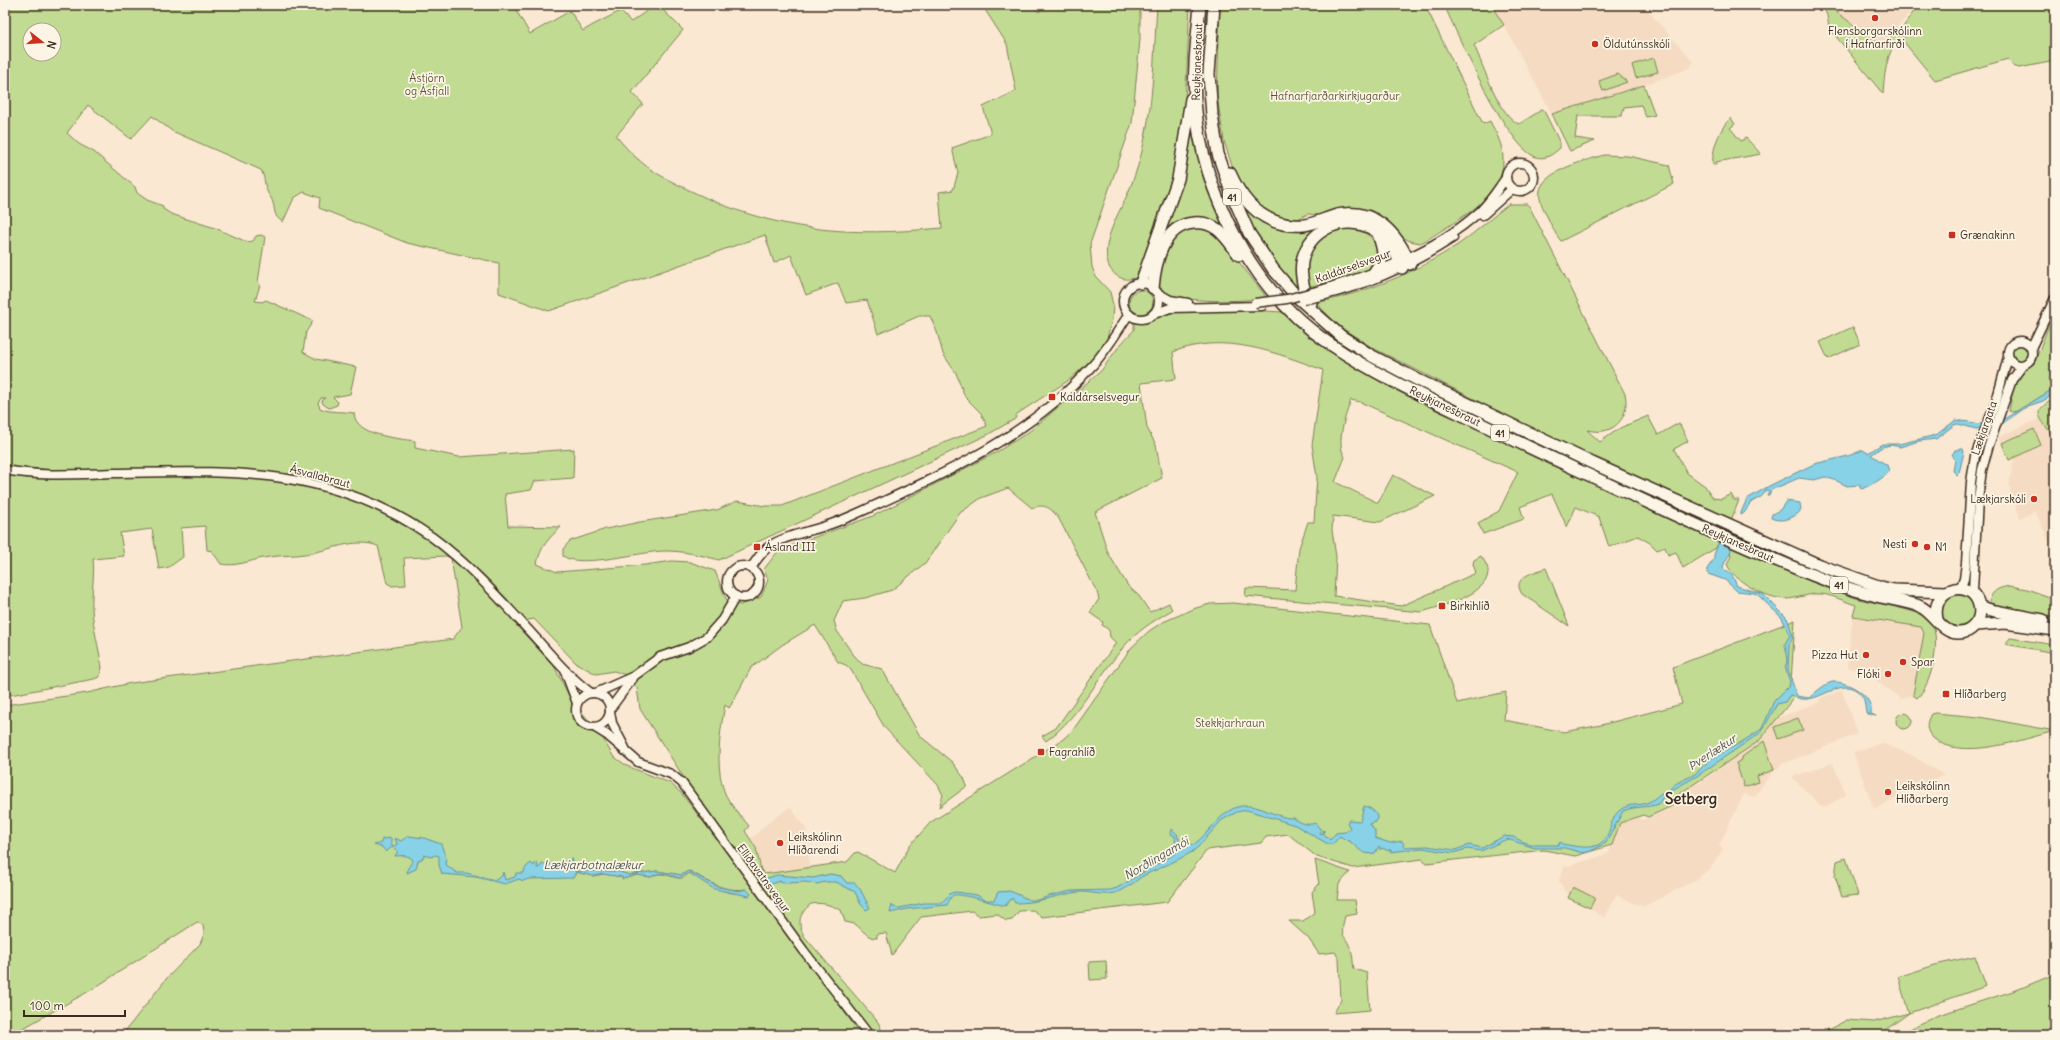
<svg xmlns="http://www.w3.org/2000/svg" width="2060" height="1040" viewBox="0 0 2060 1040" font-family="Delius,sans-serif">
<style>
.built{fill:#f5dbc1}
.green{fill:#c2db92;stroke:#7e8258;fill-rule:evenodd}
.water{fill:#87d2e7;stroke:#698f97}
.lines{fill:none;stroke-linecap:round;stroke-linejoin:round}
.secondary-casing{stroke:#3b2a1e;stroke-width:11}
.highway-casing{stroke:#3b2a1e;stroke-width:14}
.secondary{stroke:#fcf5e5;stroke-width:8}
.highway{stroke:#fcf5e5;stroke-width:11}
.secondary-bridge-casing{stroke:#3b2a1e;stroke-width:11;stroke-linecap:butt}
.secondary-bridge{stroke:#fcf5e5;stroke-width:8}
.poi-dot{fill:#c8321e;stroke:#fcf5e5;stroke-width:1.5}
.labels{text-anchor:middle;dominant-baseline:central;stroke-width:3.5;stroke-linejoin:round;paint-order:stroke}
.shield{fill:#fcf5e5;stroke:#75675a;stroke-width:1}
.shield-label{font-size:10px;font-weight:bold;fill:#3b2a1e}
.poi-label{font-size:11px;fill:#3b2a1e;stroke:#fcf5e5;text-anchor:start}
.street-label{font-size:11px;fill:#3b2a1e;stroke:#fcf5e5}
.park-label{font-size:11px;fill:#5d563b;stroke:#fcf5e5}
.water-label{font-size:12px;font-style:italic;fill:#4e5450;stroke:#fcf5e5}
.district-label{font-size:15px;font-weight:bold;fill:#3b2a1e;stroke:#fcf5e5}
</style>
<rect width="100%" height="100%" fill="#fae8d2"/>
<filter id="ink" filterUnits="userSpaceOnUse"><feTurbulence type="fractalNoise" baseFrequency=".025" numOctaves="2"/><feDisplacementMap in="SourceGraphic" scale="8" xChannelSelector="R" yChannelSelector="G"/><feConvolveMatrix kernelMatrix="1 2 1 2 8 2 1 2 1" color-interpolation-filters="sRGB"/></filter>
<g filter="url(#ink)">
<!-- built -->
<g class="built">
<path d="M1491,5H1643L1693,62L1690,68L1644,85L1552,114L1504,25Z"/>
<path d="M1827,5H1915L1883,47Z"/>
<path d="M2039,419L2055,439V554L2035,511L2020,518L2009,486L2014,459L2009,461L1998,437Z"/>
<path d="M1853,616L1921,627L1924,633L1913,695L1901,699L1866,673L1847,667Z"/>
<path d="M1842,690L1857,734L1782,764L1770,775L1754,797L1744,794L1719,845L1723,849L1710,868L1697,879L1643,907L1616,895L1605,918L1564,891L1559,880L1564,867L1608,854L1621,823L1635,817L1643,820L1668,809L1684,789L1700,783L1761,737L1778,718L1820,702L1819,699Z"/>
<path d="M1882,743L1911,755L1944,775L1874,809L1853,752Z"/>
<path d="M1833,763L1846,795L1823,808L1792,777Z"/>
<path d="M790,807L806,829L810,874H766L761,870L756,848L750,838L756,835L764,826Z"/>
</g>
<!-- green -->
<g class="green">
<path d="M5,5H513L530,34L570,11L583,31C595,23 608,18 620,11L631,22L655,5H658L683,30L632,92L643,104L616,136C623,144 630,153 639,160C654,174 673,182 691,191C776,232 849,237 942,228L939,192L953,190L958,173L952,148L991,134L983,107L1016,91L1007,44L982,5H1031L1039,12L1044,5H1140V39L1132,123L1090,244L1092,267L1096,277L1110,292L1113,305L1112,320L1106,342L1089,362L1069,380L1017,414L1015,419L987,435L719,560C701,555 684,551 665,551C642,551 580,569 563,556V549L570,541L606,529L640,522L717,510L737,501L765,506H782L987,426L981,413L965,397L956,373L943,354L937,332L930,316H919L878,334L867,300L846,303L838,283L806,295L791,255L774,263L765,235L549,311L499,293V263L407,243L319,208L320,198L304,192L294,198L283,222C272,216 276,209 272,200C271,197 268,194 267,191C264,184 265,177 261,170L172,131L152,116L131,139L88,105L67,133L79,144L94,152L135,187L137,193L147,200L163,206V209L171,214L215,228L247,242L253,241L256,236L261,235L265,237L258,282L260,285L255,301L262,302L266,300L313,321L306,332L303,352L316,359L356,367L350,394L333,397L338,402L337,405L329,408L323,404L322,401L325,398H321L318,403L320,408C330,413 342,411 354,413C355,436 397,438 415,441V448L459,457L574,449L573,478L535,481L531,490L505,494L508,526L561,527C549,538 540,547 537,564L557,572L645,565L672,561L690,562L715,571L726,599L740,605L761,597L768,580L764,569L779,550L873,516L997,452L1030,431L1101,371L1120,345L1134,330V323L1152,321L1164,313L1184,311L1249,310L1282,312L1329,346C1422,392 1515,438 1608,484C1658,509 1708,536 1759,559C1791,573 1823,587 1856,598C1874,604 1915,608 1928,619C1944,632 1932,686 1917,698L1913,695L1924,633L1921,627L1853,616L1856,605C1845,602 1833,595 1821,594C1809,593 1797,599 1785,599C1766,598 1733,581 1727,564L1731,556L1729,547L1719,542L1716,548L1683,568L1676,552L1668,555L1665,547L1657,550L1650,543L1638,536L1609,547L1599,517L1576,507L1567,527L1552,494L1520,507L1524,519L1483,534L1478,523L1499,511L1518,472L1360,402L1351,400C1346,414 1335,443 1345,457L1335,482L1378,503L1393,475L1435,496L1380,522L1333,516L1332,530L1336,557L1334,596L1401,606L1476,573L1473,564L1474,560L1481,556C1484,561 1489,567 1488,573C1486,596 1440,606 1422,612L1245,596L1246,588L1295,590L1299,548L1308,522H1314L1317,477L1312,445L1323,370C1275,352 1223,332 1173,352L1176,379L1141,383L1147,428L1156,445L1162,478L1095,512L1108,553L1128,586L1139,596L1150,612L1169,603L1172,610C1158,618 1142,628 1130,640C1100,671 1082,715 1046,741L1042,736L1056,728L1116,643L1110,637L1109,630L1102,625L1103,622L1090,613L1099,599L1097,592L1059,519C1051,508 1045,503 1032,508L1008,488L981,498L960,513L925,563L892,590L865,598L843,601L834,621L837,631L852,653L862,664L882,669L920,736L952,762L964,778L967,786L939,807L943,795L938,785L885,728L851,670L846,665L838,662L815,625L782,645L751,668L731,705L729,708L725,705C720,731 715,765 724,791C729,804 741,816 749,826L745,831L756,848L761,870L765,874L847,862L855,853L858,852L895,873L910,845L931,822L1062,740L1073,730L1131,648L1149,631L1163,622L1196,608L1210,604L1233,603L1430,625L1457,703L1506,692L1504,720L1564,732L1601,725L1682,704L1673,667L1795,620L1791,682L1796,695L1759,741L1679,794L1672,806L1648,817L1643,815L1620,823L1612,845L1575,856L1544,850L1427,863L1422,859L1353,868L1317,857L1288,834L1266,837L1261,843L1207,850L1167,902L1042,917L1033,910L1019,911L1012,920L1006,921L997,914L979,916L972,911L921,917L892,955L886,933L877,934V938C868,939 862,929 855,924C852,923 848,923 845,922L841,910C831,905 822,902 811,904C799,914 797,922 804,936L878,1022L884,1035H867L702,806L640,709L637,688L626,675L614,671L596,674L576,663L534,619L514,623L554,666L570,698L601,735L613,756L627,766L670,783L681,793L759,894L861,1035H122L167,978L200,944L204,934L203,925L197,922L91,990L11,1035H5V705L87,693L131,683L453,639L462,627L451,558L446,556L404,558L406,585L392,586L387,583L378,546C354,537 329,551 305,554C291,556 277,555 263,558C249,561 235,567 221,564L212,551L207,550L205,526L181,528L183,557L169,567L159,569L152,529L120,533L124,556L93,559C95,576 91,591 92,609C93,628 99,648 102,668L99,677L94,679L5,696ZM30,30H54V54H30ZM573,864L575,871H617L629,875L657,871L681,875L690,871C709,882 723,892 746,889L751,894C725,895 710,887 690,873C686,875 684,879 679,878C668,877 661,870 651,877L637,875L622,879V877L603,874L593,876L576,872L575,875Z"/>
<path d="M1157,5H1190C1187,55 1187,107 1178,157C1171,197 1154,236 1140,275C1126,285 1110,276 1107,260C1103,236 1122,209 1130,188C1154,130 1153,66 1157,5Z"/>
<path d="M1220,5H1425L1483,124L1490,121C1496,133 1503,145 1503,158C1506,198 1454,221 1427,240L1420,243L1410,241L1402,237L1393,227L1339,210L1319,215L1308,214L1291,222L1280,220L1256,207L1233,169L1224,141L1217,96Z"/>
<path d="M1444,5H1491L1504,25L1474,45C1483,65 1499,116 1519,124L1543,109L1560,143V148C1553,154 1546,160 1536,157C1507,148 1458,35 1444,5Z"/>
<path d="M1822,5H1827L1883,47L1895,32L1899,33L1918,5H2055V56L2050,62L2019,68L2013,66L2008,59L1935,80L1903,41L1905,35C1887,42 1884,77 1883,94L1829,28L1827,15Z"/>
<path d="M1654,58L1658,72L1636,78L1632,65Z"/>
<path d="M1618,74L1627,82L1603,91L1599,81Z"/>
<path d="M1644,85L1655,115L1646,117L1641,105L1624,107L1622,116H1578L1575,138L1595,141L1570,151L1552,114Z"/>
<path d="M1731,118L1735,124L1730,128L1741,141L1746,138L1761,154L1716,162V165H1713C1711,151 1720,127 1731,118Z"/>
<path d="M1193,126L1230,235L1217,227L1183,223L1148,279L1187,158Z"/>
<path d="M1604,155L1628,156L1669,165L1674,184L1561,241C1555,234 1551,225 1547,216C1543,208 1538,199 1540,190C1545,170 1587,160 1604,155Z"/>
<path d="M1228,178L1254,215L1322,226C1297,242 1290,260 1300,288L1295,289L1251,231Z"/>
<path d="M1509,204H1528L1625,394C1629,411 1621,428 1603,431C1598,432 1592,431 1587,430L1600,442L1620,428L1648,416L1658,435L1679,423L1688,441L1674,449L1687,473L1705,486L1713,498L1721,499L1731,494L1734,500H1739L1730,523L1545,437L1472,398L1371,347L1339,326L1316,303C1368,292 1415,273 1459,244C1476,232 1492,217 1509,204Z"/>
<path d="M1197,226L1218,235L1267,298C1246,301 1181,304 1165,292C1163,291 1161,287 1159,285C1159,258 1170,233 1197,226Z"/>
<path d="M1348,227C1366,232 1373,235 1380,253L1374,268L1351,277L1308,287L1305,274L1306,254L1323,233Z"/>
<circle cx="1141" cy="302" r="12"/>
<path d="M2055,309V388L2017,411L2012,412L2009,411L2015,381L2023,371L2034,364Z"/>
<path d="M1853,327L1860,344L1828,359L1820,342Z"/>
<circle cx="2020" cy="353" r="9"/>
<path d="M2055,398V439C2052,436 2050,432 2047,428C2034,411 2037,410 2055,398Z"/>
<path d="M2034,429L2041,445L2009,460L2002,443Z"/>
<path d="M1546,568L1569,626L1522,594C1511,577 1533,573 1546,568Z"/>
<path d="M2010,586L2027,589L2055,599V618L1992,605L1989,601C1993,590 1998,588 2010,586Z"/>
<circle cx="1958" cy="611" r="16"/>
<path d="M2010,638L2055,645V653L2005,644Z"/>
<circle cx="1904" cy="721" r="8"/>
<path d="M1935,713L1979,717L2055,731C2023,739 1961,762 1933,738C1925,730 1926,723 1931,714Z"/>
<path d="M1798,718L1803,730L1778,739L1774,727Z"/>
<path d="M1764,741L1774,770L1757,776L1759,782L1744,787L1736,763L1742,760V757Z"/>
<path d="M1846,858L1858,895L1842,897L1835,876L1837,861Z"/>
<path d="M1315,860L1350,872L1339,884L1337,900H1355L1357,914L1345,916C1339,940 1345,932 1351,950C1353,956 1353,963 1354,969L1367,973L1370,1010L1334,1013L1341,1000L1339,959L1335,952L1319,954L1308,938L1289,921H1303L1315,912L1312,892L1319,884Z"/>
<path d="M1573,887L1595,898L1590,908L1568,898Z"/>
<path d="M1975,956L1986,986L1909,1013L1878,1035H1818L1847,1020L1874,1022L1909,1013L1898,977L1935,965Z"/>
<path d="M1106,961L1107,979L1090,980L1089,962Z"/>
<path d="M2055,974V1035H1898L1936,1016L2019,989Z"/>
</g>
<!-- water -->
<g class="water">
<path d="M2055,388L2054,394L2043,401L2028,406L1999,426L1976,429L1958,424L1954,425L1936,439L1919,441L1900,447L1891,445L1882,447L1871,455L1887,465L1889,471C1882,480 1872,484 1862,489L1860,488V485L1847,486L1837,481L1825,477L1814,480L1799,478L1771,490L1769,495H1767L1769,491L1766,490C1763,498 1758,498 1752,502C1746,506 1747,514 1740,515L1747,499L1769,486L1814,464L1848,456L1863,450L1868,453L1882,444H1899L1936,435L1956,420L1981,424L2004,419Z"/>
<path d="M1960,449H1963L1964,452L1959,473L1957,475L1953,471L1955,460L1952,455L1955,450Z"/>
<path d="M1786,501L1800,503L1801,510C1796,518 1781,523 1771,518L1772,514L1780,510Z"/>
<path d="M1719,541L1731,546C1732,556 1723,560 1723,569L1732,575L1737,586L1763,594L1787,618L1793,636L1789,645L1788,670L1797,696L1809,698C1815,693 1825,683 1833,682C1847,681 1874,695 1871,714L1876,716L1867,714C1864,709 1866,702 1862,696C1847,675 1826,697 1808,699C1800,700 1796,697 1790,695L1785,702L1777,704L1765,726L1760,733L1697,776L1672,790L1661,799L1659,804C1647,808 1634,806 1623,811L1606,843L1591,851L1583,853L1565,848H1535L1507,839L1481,851L1467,849L1453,853L1422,848L1391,852L1390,849L1389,851L1382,848L1380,850V847L1379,846L1375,853C1360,856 1359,847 1349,841C1345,839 1343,839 1340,836L1333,844H1328L1295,825L1247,810L1237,812L1222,820L1198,847L1192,852C1178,860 1163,867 1149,873C1139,877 1129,888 1118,892C1102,898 1086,889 1072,893C1051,897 1036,903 1015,903L1012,898L1005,906C997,904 960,893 954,895C950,896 949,902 947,905L907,909L890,913L892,905L893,907L899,908L924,903H941L951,893L956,892L977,895L985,900H994L998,892L1010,891L1030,900H1038L1049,896L1071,891L1110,890L1117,888L1176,853L1175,836L1171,834L1172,829L1178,835L1177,837L1179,838L1180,843L1185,841L1193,845C1215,830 1225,797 1259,808C1269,811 1283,819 1294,818C1300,823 1308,826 1315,823L1321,830L1320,833L1322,834L1324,830V834L1330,840L1336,833L1345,832L1350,828L1347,823L1349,820L1360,821L1364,806C1371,808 1380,813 1376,822L1370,824L1375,831V838L1390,843L1402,841L1405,847L1427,846L1455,850L1469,845L1482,848L1504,836L1513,837L1530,845H1558L1560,842L1562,844C1582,847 1603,854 1610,828C1612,821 1615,814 1620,810C1630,802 1640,807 1649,802C1656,799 1661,790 1669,791L1673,785L1695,774L1712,758L1740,743L1760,730L1765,722L1774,701L1789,686L1790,682L1785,667L1787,662L1785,644L1790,635L1782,618L1759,596L1754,593L1737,591L1725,580L1708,574L1707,569L1714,559V555Z"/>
<path d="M408,836L424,838L441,844L446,858L445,864L457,873H466L495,880L502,876L503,872L505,880L515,877L516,873H524L525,868L531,863L534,866L536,862L538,863L537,868L540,867L542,863L548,865L559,863L560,861L569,862L571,858L575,871H617L629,875L657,871L681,875L688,871L718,887L739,891L746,889L751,894L749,896L714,889L689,873L679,878C669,875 660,870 651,877L637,875L622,879V877L603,874L593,876L576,872L573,878L529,879L523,881L519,879L505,884L476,877L442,874L439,865V856L435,855L431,857L424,855L423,858L418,861L416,869L407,873L408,868L413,860C408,854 401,856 395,856L398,851L392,847L386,852L382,847L374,845L381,843L382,839L391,838V845L394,846L397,844L395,838L401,841Z"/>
<path d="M777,875L813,878L830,874L841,876L847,883H855L860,889L870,908L866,910L860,903L855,892L836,882H825L817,884L805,882L787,883L780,881L766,886L764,879Z"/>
</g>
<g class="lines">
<!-- secondary casing -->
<g class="secondary-casing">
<g id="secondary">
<circle cx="1520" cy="177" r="14"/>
<path d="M1483,215L1512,189"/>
<circle cx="1141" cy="301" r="18"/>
<path d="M1324,289C1377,273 1435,251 1477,214C1489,204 1497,190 1506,178"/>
<path d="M1156,292L1170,300L1188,303"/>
<path d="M1325,295C1372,283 1413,264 1453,238"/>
<path d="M1154,314L1170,308L1262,306"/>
<circle cx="2020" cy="353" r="12"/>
<path d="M2031,348L2055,298"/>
<path d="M5,470C41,477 79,474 115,473C233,471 330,466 432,537C469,564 501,600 532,634C551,655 569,677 591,693"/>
<circle cx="743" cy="582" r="16"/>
<path d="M751,568C757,559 762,551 771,545C785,536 803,533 819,528C836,523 852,516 867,509C948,472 1030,435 1090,368C1106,352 1116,333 1129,314"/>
<path d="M1960,589L1964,579L1966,563L1971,482L1975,456L1996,402L2008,357"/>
<path d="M1976,598L1973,590L1974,571L1978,500L1982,470L1988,448L2012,380L2023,365"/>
<path d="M566,674L577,703"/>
<path d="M596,693L634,676L660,657L689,647L707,637L722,620L736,596"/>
<circle cx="593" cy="710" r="17"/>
<path d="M610,709L633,678"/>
<path d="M610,712L612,723L625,748"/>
<path d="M594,727L607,735L638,762L671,774L682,783L804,951L869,1035"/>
</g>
</g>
<!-- highway casing -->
<g class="highway-casing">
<g id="highway">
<path d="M1200,5C1197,37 1193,69 1195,101C1202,194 1252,291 1330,344C1383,380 1443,405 1500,433C1539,453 1579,470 1619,489C1675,515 1731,542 1788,565C1816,577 1844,588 1873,595C1888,599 1904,601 1919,606C1934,612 1940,632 1957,633C1971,634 1983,620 1979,605C1972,577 1930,587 1937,619"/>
<path d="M1214,5L1209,74L1212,115L1218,154L1231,192L1249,233L1273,269L1297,297L1341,336L1372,356L1418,380L1592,463L1819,565L1881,587L1894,590L1946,592"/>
<path d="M1230,173C1244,205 1267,228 1304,225C1315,224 1326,218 1337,215C1374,207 1397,233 1410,264"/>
<path d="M1375,271C1386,256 1384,251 1378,234"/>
<path d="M1141,283L1178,179L1191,99"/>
<path d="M1153,288C1155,263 1163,225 1194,223C1202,222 1210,224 1217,229C1226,236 1232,246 1239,255"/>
<path d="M1311,303C1305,295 1303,287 1302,277C1296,235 1341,209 1376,231C1390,239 1397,254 1402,268"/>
<path d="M1980,607L1995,611L2043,620"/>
<path d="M1975,625L2005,623L2055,630"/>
</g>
</g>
<!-- secondary -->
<use href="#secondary" class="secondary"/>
<!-- highway -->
<use href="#highway" class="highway"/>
<!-- secondary-bridge casing -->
<g class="secondary-bridge-casing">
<g id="secondary-bridge">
<path d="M1303,300L1325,295"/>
<path d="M1255,303L1287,299L1324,289"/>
</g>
</g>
<!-- secondary-bridge -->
<use href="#secondary-bridge" class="secondary-bridge"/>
</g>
</g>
<!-- markers -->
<g class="poi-dot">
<circle cx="1875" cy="18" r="4"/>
<circle cx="1595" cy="44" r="4"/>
<rect x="1948" y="231" width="8" height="8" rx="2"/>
<rect x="1048" y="393" width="8" height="8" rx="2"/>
<circle cx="2034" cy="499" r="4"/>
<circle cx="1915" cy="544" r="4"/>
<rect x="753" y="543" width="8" height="8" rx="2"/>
<circle cx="1927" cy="547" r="4"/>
<rect x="1438" y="602" width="8" height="8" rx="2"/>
<circle cx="1866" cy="655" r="4"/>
<circle cx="1903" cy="662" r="4"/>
<circle cx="1888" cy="674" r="4"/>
<rect x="1942" y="690" width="8" height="8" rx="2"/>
<rect x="1037" y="748" width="8" height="8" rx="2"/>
<circle cx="1888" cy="792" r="4"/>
<circle cx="780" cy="843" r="4"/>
</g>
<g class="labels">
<!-- shield labels -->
<g class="shield">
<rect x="1223" y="189" width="18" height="16" rx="3"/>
<rect x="1491" y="425" width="18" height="16" rx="3"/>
<rect x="1830" y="577" width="18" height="16" rx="3"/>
</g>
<g class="shield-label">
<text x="1232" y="197">41</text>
<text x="1500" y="433">41</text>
<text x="1839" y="585">41</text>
</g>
<!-- poi labels -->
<g class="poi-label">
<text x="1875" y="31" text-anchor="middle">Flensborgarskólinn<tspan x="1875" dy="13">í Hafnarfirði</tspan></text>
<text x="1603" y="44">Öldutúnsskóli</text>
<text x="1960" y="235">Grænakinn</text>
<text x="1060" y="397">Kaldárselsvegur</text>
<text x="2026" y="499" text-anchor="end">Lækjarskóli</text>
<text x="1907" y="544" text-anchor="end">Nesti</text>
<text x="765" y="547">Ásland III</text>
<text x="1935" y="547">N1</text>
<text x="1450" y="606">Birkihlíð</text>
<text x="1858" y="655" text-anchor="end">Pizza Hut</text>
<text x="1911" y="662">Spar</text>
<text x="1880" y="674" text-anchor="end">Flóki</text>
<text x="1954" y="694">Hlíðarberg</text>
<text x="1049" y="752">Fagrahlíð</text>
<text x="1896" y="786">Leikskólinn<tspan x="1896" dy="13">Hlíðarberg</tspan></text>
<text x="788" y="837">Leikskólinn<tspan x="788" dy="13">Hlíðarendi</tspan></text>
</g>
<!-- street labels -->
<g class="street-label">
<text transform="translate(1197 62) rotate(-88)">Reykjanesbraut</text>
<text transform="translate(1353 266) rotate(-20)">Kaldárselsvegur</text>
<text transform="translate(1445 406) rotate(26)">Reykjanesbraut</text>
<text transform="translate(1984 428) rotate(-71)">Lækjargata</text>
<text transform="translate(320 476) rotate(15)">Ásvallabraut</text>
<text transform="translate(1738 543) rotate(24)">Reykjanesbraut</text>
<text transform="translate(764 878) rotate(54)">Elliðavatnsvegur</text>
</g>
<!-- park labels -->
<g class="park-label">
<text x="427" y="78">Ástjörn<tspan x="427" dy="13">og Ásfjall</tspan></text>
<text x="1335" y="96">Hafnarfjarðarkirkjugarður</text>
<text x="1230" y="723">Stekkjarhraun</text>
</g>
<!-- water labels -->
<g class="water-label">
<text transform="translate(1712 752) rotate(-33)">Þverlækur</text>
<text transform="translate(1156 858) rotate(-30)">Norðlingamói</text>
<text x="593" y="864">Lækjarbotnalækur</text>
</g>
<!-- district labels -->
<g class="district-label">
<text x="1691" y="798">Setberg</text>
</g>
</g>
<!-- margin -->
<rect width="2060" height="1040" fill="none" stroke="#fcf5e5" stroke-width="20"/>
<rect x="10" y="10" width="2040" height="1020" fill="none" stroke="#3b2a1e" stroke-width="1.5" filter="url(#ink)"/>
<!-- north arrow -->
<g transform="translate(42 42) rotate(107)"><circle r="19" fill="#fcf5e5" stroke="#afa495"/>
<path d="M0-3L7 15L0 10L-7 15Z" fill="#c8321e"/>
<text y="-6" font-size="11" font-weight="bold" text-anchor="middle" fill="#3b2a1e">N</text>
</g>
<!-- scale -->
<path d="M24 1010v6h101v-6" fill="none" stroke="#3b2a1e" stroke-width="2"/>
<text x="30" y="1010" font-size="12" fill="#3b2a1e" stroke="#fcf5e5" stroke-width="3" paint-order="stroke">100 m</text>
</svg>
